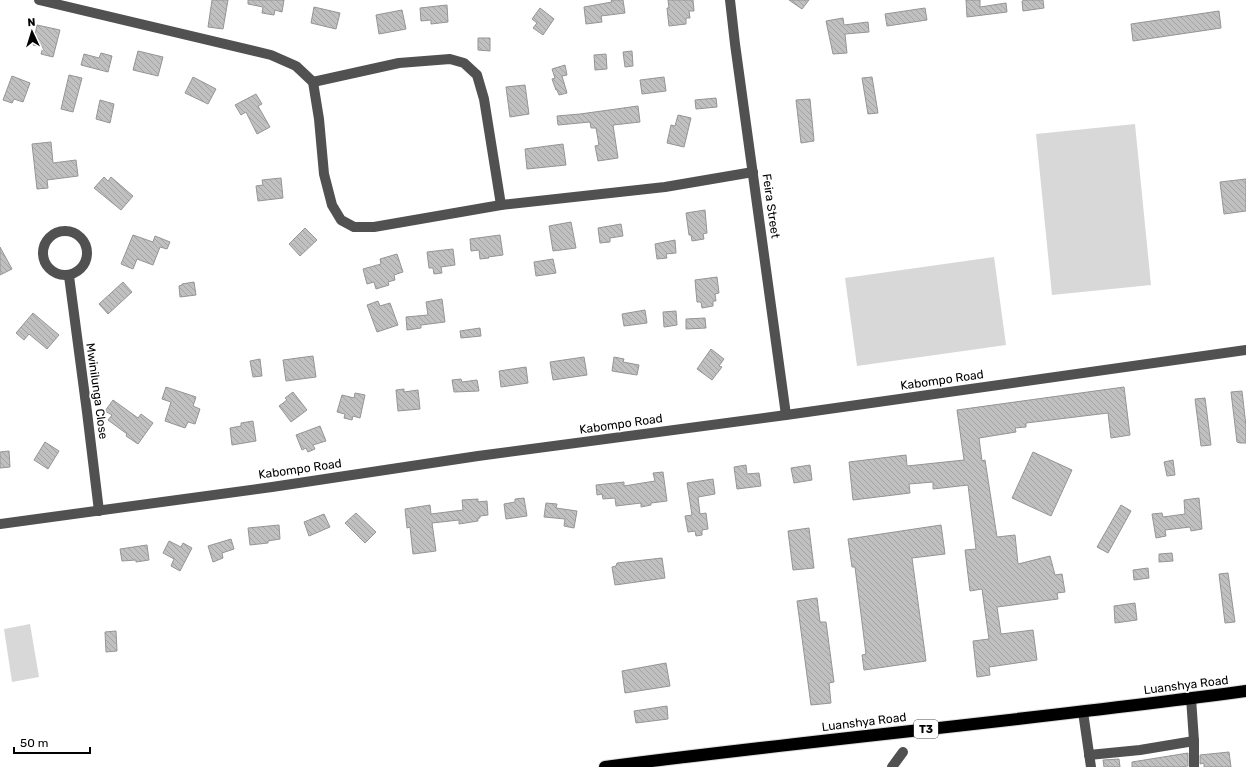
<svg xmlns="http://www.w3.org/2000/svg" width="1246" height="767" viewBox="0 0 1246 767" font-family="Rubik,sans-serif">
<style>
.grass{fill:#d8d8d8}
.building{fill:url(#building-back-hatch);stroke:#959595}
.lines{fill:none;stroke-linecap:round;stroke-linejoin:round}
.highway-casing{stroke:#dbdbdb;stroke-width:14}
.minor{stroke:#515151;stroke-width:10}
.highway{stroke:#000;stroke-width:12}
.labels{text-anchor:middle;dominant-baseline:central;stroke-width:3.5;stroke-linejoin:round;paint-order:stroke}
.shield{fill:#fff;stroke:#4c4c4c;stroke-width:1}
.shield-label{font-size:11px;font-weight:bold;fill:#000}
.street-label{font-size:12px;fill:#000;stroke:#fff}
</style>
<defs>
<pattern id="building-back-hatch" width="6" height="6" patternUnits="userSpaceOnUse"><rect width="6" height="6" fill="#c0c0c0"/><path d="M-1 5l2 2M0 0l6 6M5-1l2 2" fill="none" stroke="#a3a3a3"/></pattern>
</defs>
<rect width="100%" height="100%" fill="#fff"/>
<!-- grass -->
<g class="grass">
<path d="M1135,124L1151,285L1052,295L1036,134Z"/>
<path d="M994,257L1006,345L857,366L845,278Z"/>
<path d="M30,624L39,677L12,682L4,629Z"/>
</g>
<!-- building -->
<g class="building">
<path d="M212,0H228L223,29L208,27Z"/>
<path d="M248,0H284L282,12L275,10L274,15L262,13L263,7L248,4Z"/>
<path d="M611,0H623L625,13L601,16L602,22L586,24L584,7L612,2Z"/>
<path d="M668,0H693L694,11H689L690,18H686V24L669,26L667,8H669Z"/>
<path d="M789,0H809L802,9Z"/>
<path d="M966,0H980V7L1006,3L1007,12L967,17Z"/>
<path d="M1026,0H1043L1044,8L1023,11L1022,1Z"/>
<path d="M447,5L448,22L431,24V20L421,21L420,8Z"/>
<path d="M314,7L340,13L336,29L311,23Z"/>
<path d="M540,8L554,19L543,35L533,28L537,23L532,19Z"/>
<path d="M925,8L927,20L887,26L885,14Z"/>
<path d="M402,10L406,29L379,34L376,15Z"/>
<path d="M1219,11L1221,28L1133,41L1131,24Z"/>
<path d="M843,18L844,25L868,22L869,32L845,34L847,53L833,54L826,21Z"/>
<path d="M37,25L60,30L53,57L41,54L43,47L33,45Z"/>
<path d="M478,38H490V51L478,50Z"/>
<path d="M138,51L163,57L158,76L133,70Z"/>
<path d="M632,51L633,66L625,67L623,52Z"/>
<path d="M101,53L112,56L108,72L81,65L84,54L99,58Z"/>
<path d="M606,54L607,69L595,70L594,55Z"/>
<path d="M565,65L567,75L562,76L567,93L559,95L557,90H556L552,79L555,78L552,69Z"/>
<path d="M69,75L82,78L73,112L61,109Z"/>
<path d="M12,76L30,83L23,102L14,99L12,103L3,100Z"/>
<path d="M193,77L216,89L208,104L185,93Z"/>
<path d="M664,77L666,91L642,94L640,80Z"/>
<path d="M872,77L878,113L868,114L862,78Z"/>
<path d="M525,85L529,114L510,117L506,87Z"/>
<path d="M256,94L262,104L258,106L270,127L257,134L246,112L241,115L235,105Z"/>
<path d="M716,98L717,107L696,109L695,100Z"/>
<path d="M810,99L814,141L801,143L796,100Z"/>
<path d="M100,100L114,104L110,123L96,119Z"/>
<path d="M638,106L640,122L613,125L618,158L598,161L595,146L599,145L596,128H591L590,122L558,125L557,116L580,114Z"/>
<path d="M678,115L691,118L684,147L667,143L671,125L675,126Z"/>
<path d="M51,142L53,163L76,160L78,176L47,180L48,188L37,189L32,144Z"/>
<path d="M563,144L566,165L527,169L525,149Z"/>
<path d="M104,177L108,181L111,177L133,196L121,210L94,188Z"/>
<path d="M281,178L283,198L258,201L256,186L263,185L262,180Z"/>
<path d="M1246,179V211L1224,214L1220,182Z"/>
<path d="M705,210L707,233L703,234L704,239L692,241L691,235H689L686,213Z"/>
<path d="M571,222L576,248L553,251L549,226Z"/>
<path d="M621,224L623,236L610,238V242L600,243L598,228Z"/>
<path d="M305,228L317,240L300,256L289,244Z"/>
<path d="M133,235L153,242L155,236L170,242L167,249L160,247L153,265L137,259L133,269L121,264Z"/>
<path d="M500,235L503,255L488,257L489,258L480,259L479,250L471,251L470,239Z"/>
<path d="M675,240L676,253L666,254L667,258L657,259L655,244Z"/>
<path d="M0,247L12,269L0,275Z"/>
<path d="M453,249L455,265L441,267L442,273L434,274L433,268H429L427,252Z"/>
<path d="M397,254L403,272L394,275L395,280L388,282L389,285L376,289L374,282L367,284L363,269L381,264L380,259Z"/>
<path d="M553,259L556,273L536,276L534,262Z"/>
<path d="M717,277L719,293L715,294L716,301H713V306L702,308L701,302H697L695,280Z"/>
<path d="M123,282L132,292L108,314L99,304Z"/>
<path d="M194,282L196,295L180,297L179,286L182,285V284Z"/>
<path d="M442,299L445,322L421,325V328L407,330L406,317L428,315L426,302Z"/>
<path d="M378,301L380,306L390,303L398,325L377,332L367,305Z"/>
<path d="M645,310L647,323L624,326L622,314Z"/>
<path d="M676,311L677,325L664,327L663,312Z"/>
<path d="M33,313L59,335L47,349L29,334L24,340L16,333Z"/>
<path d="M705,318L706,328L686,329V319Z"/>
<path d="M480,328L481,336L461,338L460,331Z"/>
<path d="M711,349L724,359L719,366L722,367L712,380L697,369Z"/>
<path d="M313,356L316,377L286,381L283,360Z"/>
<path d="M584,357L587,375L553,380L550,362Z"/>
<path d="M614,357L624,359L623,362L639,365L637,375L612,371Z"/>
<path d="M260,359L262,376L253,377L250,361Z"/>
<path d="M526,367L528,383L501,387L499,371Z"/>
<path d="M461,379L462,382L477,380L479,391L454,392L452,380Z"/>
<path d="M166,387L196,397L193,406L200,409L195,424L188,422L185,428L165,421L171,402L162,399Z"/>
<path d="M1124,387L1130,435L1111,438L1108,413L1026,423V427L1015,428L1016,432L979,438L982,461L985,460L997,537L1015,535L1018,564L1050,556L1055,575L1062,574L1065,592L1057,593L1058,599L997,607L1001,634L1033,630L1037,660L989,667L990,675L977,677L973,641L989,639L982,589L970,591L965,550L976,549L968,485L933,489V482L909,484L910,493L853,500L849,462L906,455L907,466L964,460L957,410Z"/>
<path d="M404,389V392L418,390L420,409L398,411L396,390Z"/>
<path d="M1242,391L1246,426V443H1240L1237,442L1231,392Z"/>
<path d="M293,392L307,410L291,422L279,406L287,400L285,398Z"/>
<path d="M355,393L365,395L360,418L353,416L352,420L344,418L345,414L337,412L342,395L354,398Z"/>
<path d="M1205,398L1211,445L1201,446L1195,399Z"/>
<path d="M113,400L138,418L141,414L153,423L138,444L126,436L127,434L108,420L112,415L105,411Z"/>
<path d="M253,421L256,441L232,445L230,428L241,426V423Z"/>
<path d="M320,426L326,441L313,445L315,449L308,452L306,448L302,450L296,435Z"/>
<path d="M45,442L59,451L48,469L34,460Z"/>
<path d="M9,451L10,467L0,468V452Z"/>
<path d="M1033,452L1072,470L1051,516L1012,498Z"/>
<path d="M1173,460L1175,475L1167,476L1164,462Z"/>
<path d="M746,465L747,474L759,473L761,486L737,489L734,467Z"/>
<path d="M810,465L812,480L794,483L791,468Z"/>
<path d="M663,472L667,501L651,503V505L641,507V503L616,506L615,498L603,499L602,494L597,495L596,485L624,482V486L655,481L653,473Z"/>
<path d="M713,479L715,494L698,497L700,514L706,513L708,529L702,530V535L696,536L695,531L688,532L685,516L692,515L687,483Z"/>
<path d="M524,498L527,516L506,519L504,504L515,502V499Z"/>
<path d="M1199,498L1202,529L1191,531L1190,527L1165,530L1166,536L1156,538L1152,514L1162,513L1163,517L1185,514L1184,500Z"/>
<path d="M478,499V502L487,501L488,515L480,516V518H478V521L459,524V520L432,523L436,551L413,554L410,527L407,528L405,509L430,505L431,514L463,510L462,500Z"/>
<path d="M546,503L557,504L556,508L577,511L574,528L564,526L565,519L544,517Z"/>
<path d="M1121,505L1131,511L1108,553L1097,547Z"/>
<path d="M356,513L376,532L365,543L345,523Z"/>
<path d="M324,514L330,527L309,536L304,522Z"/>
<path d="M279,525L280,539L268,541V543L250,545L248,528Z"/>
<path d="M941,525L945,554L912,558L926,661L864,670L862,655L866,654L855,567H852L848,539Z"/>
<path d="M809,528L814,568L793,570L788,531Z"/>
<path d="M231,539L234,549L222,553L223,558L213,562L208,546Z"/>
<path d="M169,541L181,547L183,543L192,548L180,571L171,566L174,559L163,553Z"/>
<path d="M147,545L149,560L136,562V560L122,561L120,549Z"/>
<path d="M1172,553L1173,561L1159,562V554Z"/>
<path d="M662,558L665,578L615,585L612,567L616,566L617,563Z"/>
<path d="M1148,568L1149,578L1134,580L1133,570Z"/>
<path d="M1228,573L1235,622L1225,623L1219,574Z"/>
<path d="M817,598L820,622H826L834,682L829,683L831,703L811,705L797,601Z"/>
<path d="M1135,603L1137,620L1115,623L1114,606Z"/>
<path d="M116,631L117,651L106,652L105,632Z"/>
<path d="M666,663L670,686L625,693L622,671Z"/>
<path d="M667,706L668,719L636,723L634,711Z"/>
<path d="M1229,752L1231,767H1204V763L1200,764V755Z"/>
<path d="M1188,753V766L1180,767H1132V762Z"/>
<path d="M1119,759L1120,767H1104L1103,760Z"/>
</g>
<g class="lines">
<!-- highway casing -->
<g class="highway-casing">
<path id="highway" d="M605,767C818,739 1033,720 1246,691"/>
</g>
<!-- minor -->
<g class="minor">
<path d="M39,0L271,55L296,66L313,82L319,119L324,174L332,205L341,220L354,227H374L501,205L665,187L753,172"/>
<path d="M730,0L735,44L786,415"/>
<path d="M313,82L399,63L450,59L464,63L477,75L484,99L501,205"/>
<circle cx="65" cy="253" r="22"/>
<path d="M69,276L87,412L99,511"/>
<path d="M0,524L272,487L478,456L786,415L1246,350"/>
<path d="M1083,712L1091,767"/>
<path d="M1089,755L1140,750L1194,741L1191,698"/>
<path d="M892,767L903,752"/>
<path d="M1194,767V741"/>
</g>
<!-- highway -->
<use href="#highway" class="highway"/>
</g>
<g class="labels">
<!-- shield labels -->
<rect class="shield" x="914" y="720" width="24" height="18" rx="3"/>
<g class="shield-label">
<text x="926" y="729">T3</text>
</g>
<!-- street labels -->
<g class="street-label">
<text transform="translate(771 206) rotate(82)">Feira Street</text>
<text transform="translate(942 380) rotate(-8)">Kabompo Road</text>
<text transform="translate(97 391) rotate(82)">Mwinilunga Close</text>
<text transform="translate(621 424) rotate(-8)">Kabompo Road</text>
<text transform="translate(300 469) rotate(-8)">Kabompo Road</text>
<text transform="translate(1186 685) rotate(-7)">Luanshya Road</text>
<text transform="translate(864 722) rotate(-7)">Luanshya Road</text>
</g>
</g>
<!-- north arrow -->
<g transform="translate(32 32) rotate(356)" stroke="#ffffff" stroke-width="3" paint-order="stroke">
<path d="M0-3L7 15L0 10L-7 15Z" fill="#000000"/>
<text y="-6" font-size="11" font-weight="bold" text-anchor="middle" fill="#000000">N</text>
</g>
<!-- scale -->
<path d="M14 747v6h76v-6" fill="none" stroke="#000000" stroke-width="2"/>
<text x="20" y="747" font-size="12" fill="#000000" stroke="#ffffff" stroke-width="3" paint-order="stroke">50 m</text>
</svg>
